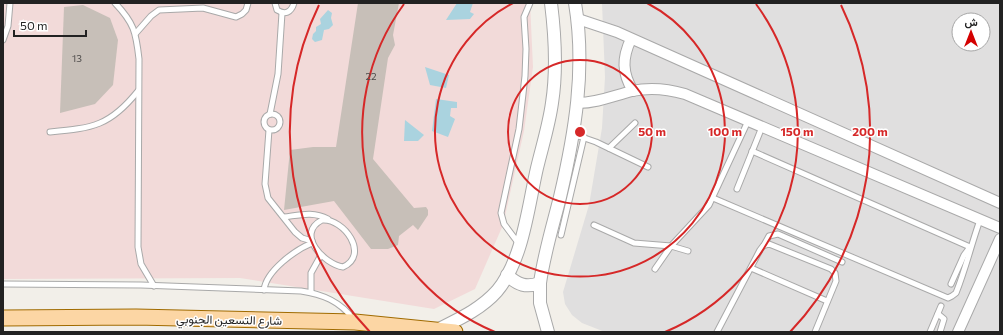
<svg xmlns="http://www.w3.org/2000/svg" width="1003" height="335" viewBox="0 0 1003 335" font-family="Commissioner,Vazirmatn,sans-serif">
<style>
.residential{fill:#e0dfdf;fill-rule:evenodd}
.commercial{fill:#f2dad9}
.water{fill:#aad3df}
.building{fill:#c7bfb8}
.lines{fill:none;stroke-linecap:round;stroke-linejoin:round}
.service-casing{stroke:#a9a9a9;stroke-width:7}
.minor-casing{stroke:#a9a9a9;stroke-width:12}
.tertiary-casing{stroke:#a9a9a9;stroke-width:14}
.primary-casing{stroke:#a06b00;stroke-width:17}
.service{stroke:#fff;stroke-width:5}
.minor{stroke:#fff;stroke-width:10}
.tertiary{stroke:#fff;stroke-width:12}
.primary{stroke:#fcd6a4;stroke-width:15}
.ring{fill:none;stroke:#d62828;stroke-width:2}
.labels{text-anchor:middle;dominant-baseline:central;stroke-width:3;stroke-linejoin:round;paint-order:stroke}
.number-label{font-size:10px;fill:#4b4948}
.street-label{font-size:12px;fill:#222;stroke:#fff}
.centre{fill:#d62828;stroke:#fff;stroke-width:2}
.ring-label{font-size:12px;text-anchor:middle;font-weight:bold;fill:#d62828;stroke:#fff;stroke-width:3;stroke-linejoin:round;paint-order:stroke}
</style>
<rect width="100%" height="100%" fill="#f2efe9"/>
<!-- residential -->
<path class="residential" d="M602,3H1000V332H605L582,323L572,315L565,304L563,292L589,205L602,128L605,77ZM959,20H983V44H959Z"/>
<!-- commercial -->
<path class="commercial" d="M3,3H530L533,67L524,131L503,225L475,289L434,309L240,278L3,279Z"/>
<!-- water -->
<g class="water">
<path d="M457,3H473L470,12L474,14L470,19L446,20Z"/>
<path d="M328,10L332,13L331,18L333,25L329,29L324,30L322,40L315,42L312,39L313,34L316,31V27L321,24L320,19Z"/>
<path d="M425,67L449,75L446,88L430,85Z"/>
<path d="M436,99L457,102V108H451L450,116L455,119L448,137L432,131Z"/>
<path d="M405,120L424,135L418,141H404Z"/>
</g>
<!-- building -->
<g class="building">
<path d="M358,3H399L393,35L395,45L388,58L373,159L414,208L426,207L428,210V215L418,230L413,225L399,236L398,245L388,249H371L334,201L284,210L290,150L313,147H336Z"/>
<path d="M83,5L110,18L118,40L113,85L95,104L60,113L64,7Z"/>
</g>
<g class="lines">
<!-- service casing -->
<g class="service-casing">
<g id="service">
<path d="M115,3C134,23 136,32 139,59L138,247L141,264L154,286"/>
<path d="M275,3L277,10C285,15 291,13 294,3"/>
<path d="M136,33L151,16L159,10L203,8L236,17L242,14L246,10L248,3"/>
<path d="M3,40L8,26L10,3"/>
<circle cx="272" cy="122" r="8"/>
<path d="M270,114L278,74L282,13"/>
<path d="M269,130L265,184L268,198L295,232L302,238L312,241"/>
<path d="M50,132C93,128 110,126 138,91"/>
<path d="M573,134L596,142L648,167"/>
<path d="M609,148L635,123"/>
<path d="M752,151L970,247L964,255L951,284"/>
<path d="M737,189L762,127"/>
<path d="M713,198L948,298L952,296L956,293C966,268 971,245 980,220"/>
<path d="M284,217C300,215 313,211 328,219"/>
<path d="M322,220C344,218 370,255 343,267C324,264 295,234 322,220Z"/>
<path d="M594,225L634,243L671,246L688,251"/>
<path d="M561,235L584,137"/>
<path d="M519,244L504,224L501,213L519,129L525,76L526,49L524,17L530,3"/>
<path d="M764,245L769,236L778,234L842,262"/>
<path d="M751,268L827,301"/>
<path d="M655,269L671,246L709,205L748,121"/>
<path d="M3,284L141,285L301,291C322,294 340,301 353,319"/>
<path d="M264,290C266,271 295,250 312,243"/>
<path d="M311,292V273L321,255"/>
<path d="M938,314L944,319L940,332"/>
<path d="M717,332L760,250L763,246L769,244L831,269L835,273L836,281L815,332"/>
<path d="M930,332L941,306"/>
</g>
</g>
<!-- minor casing -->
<g class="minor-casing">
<g id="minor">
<path d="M578,19L617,32L1000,203"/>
<path d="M631,39C622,58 622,73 633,91"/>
<path d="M578,103C597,103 613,96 632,91C650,87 668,89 685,94L1000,228"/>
<path d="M958,332L1000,239"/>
</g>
</g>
<!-- tertiary casing -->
<g class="tertiary-casing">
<g id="tertiary">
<path d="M507,275C518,285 526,288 540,283"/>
<path d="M439,329C459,319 481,309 497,291C523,260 528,207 537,168C542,147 549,125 552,103C557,71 555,35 551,3"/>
<path d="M548,332L540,303V283C544,254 553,225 560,197C575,133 586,69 575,3"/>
</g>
</g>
<!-- primary casing -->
<g class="primary-casing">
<path id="primary" d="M3,318L136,317L355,322L455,332"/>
</g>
<!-- service -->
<use href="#service" class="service"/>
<!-- minor -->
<use href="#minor" class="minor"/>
<!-- tertiary -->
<use href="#tertiary" class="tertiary"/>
<!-- primary -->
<use href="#primary" class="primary"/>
</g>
<!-- distance rings -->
<g class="ring">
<circle cx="580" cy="132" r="72"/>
<path d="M647 3A145 145 0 1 1 513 3"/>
<path d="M495 332A217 217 0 0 1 404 4M756 4A217 217 0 0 1 665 332"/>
<path d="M370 332A290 290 0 0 1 319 5M841 5A290 290 0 0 1 790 332"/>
</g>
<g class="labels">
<!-- number labels -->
<g class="number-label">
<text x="77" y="58">13</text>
<text x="371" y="76">22</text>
</g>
<!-- street labels -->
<g class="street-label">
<text transform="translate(229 319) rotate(1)">شارع التسعين الجنوبي</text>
</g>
</g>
<circle cx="580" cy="132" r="6" class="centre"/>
<g class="ring-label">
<text x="652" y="136">50 m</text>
<text x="725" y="136">100 m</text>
<text x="797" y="136">150 m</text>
<text x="870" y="136">200 m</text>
</g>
<!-- border -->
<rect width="1003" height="335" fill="none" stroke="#222222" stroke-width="8"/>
<!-- north arrow -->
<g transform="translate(971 32)"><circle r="19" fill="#ffffff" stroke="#a7a7a7"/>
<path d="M0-3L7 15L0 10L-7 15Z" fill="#d40000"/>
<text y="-6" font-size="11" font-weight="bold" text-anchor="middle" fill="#222222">ش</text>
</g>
<!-- scale -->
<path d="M14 30v6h72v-6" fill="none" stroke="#222222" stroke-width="2"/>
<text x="20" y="30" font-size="12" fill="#222222" stroke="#ffffff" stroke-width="3" paint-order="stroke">50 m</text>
</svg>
